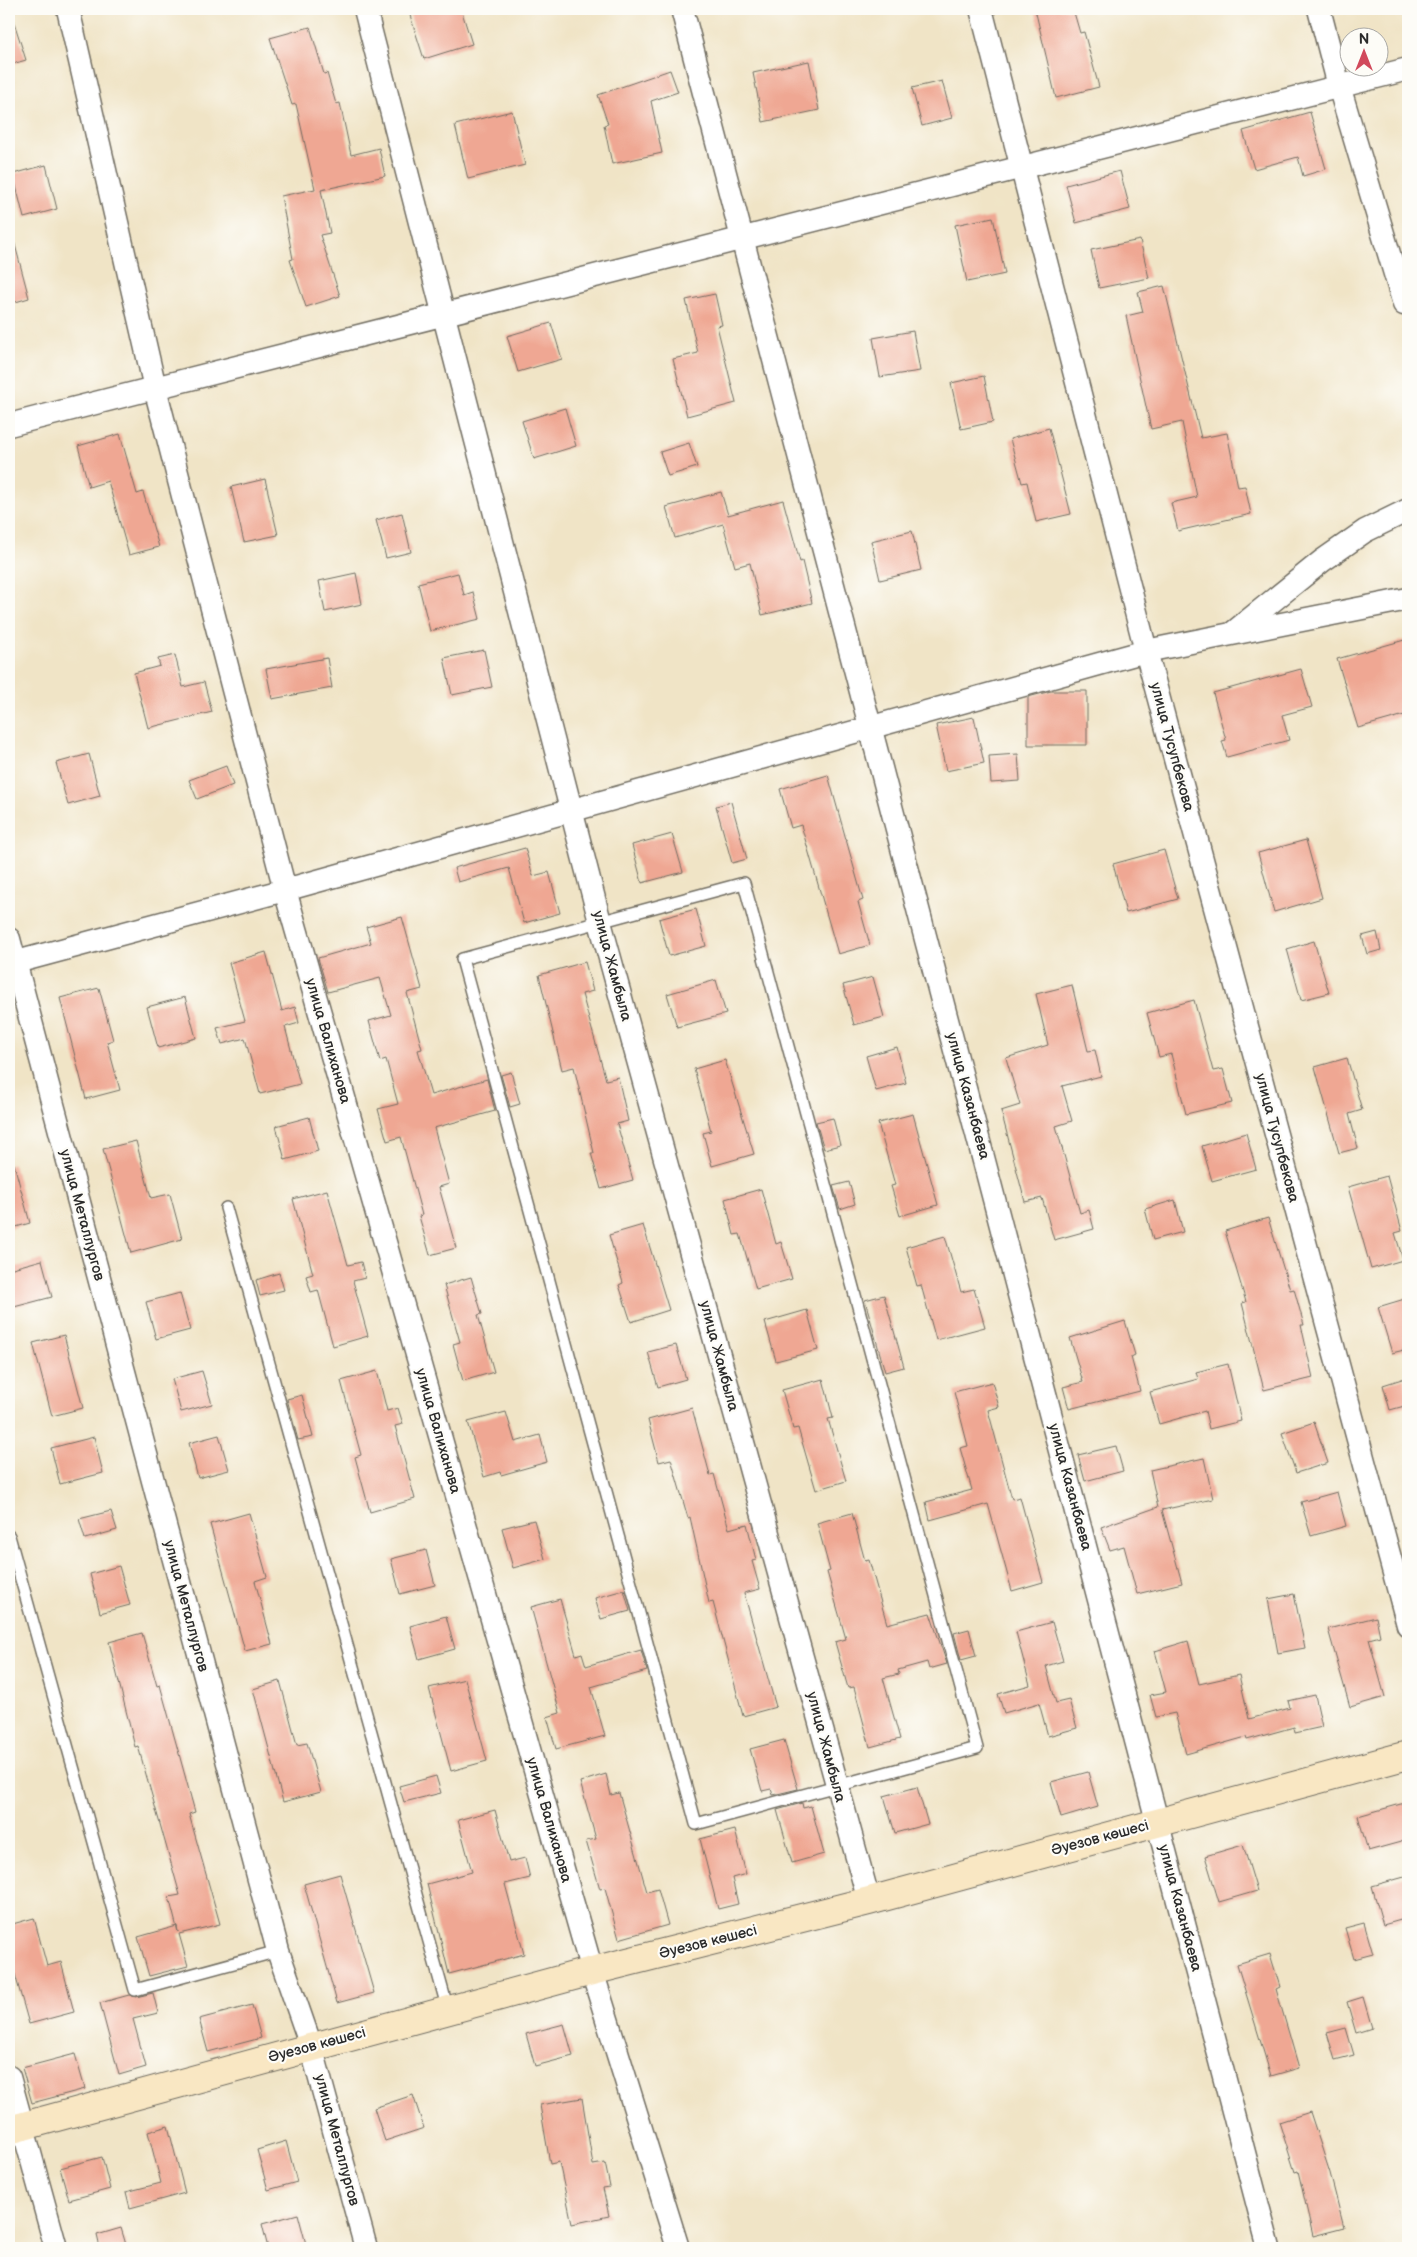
<svg xmlns="http://www.w3.org/2000/svg" width="1417" height="2257" viewBox="0 0 1417 2257" font-family="'Balsamiq Sans',sans-serif">
<style>
.building{fill:#efa793}
.lines{fill:none;stroke-linecap:round;stroke-linejoin:round}
.lane-casing{stroke:#706c61;stroke-width:14}
.street-casing{stroke:#706c61;stroke-width:25}
.secondary-casing{stroke:#706c61;stroke-width:30}
.lane{stroke:#fff;stroke-width:11}
.street{stroke:#fff;stroke-width:22}
.secondary{stroke:#f9e7c3;stroke-width:28}
.labels{text-anchor:middle;dominant-baseline:central;stroke-width:4.5;stroke-linejoin:round;paint-order:stroke}
.street-label{font-size:15px;fill:#2b2b2b;stroke:#fdfcf7}
</style>
<rect width="100%" height="100%" fill="#fdfcf7"/>
<filter id="ink" filterUnits="userSpaceOnUse"><feTurbulence type="fractalNoise" baseFrequency=".02" numOctaves="2"/><feDisplacementMap in="SourceGraphic" scale="10" xChannelSelector="R" yChannelSelector="G"/><feConvolveMatrix kernelMatrix="1 2 1 2 8 2 1 2 1" color-interpolation-filters="sRGB"/></filter>
<filter id="wash" filterUnits="userSpaceOnUse"><feTurbulence type="fractalNoise" baseFrequency=".0096" numOctaves="4" result="noise"/><feDisplacementMap in="SourceGraphic" scale="20" xChannelSelector="R" yChannelSelector="G"/><feGaussianBlur stdDeviation="1.12" result="paint"/><feColorMatrix in="noise" values="0 0 0 0 0 0 0 0 0 0 0 0 0 0 0 0 0 1.4 0 .05"/><feComposite in="paint" operator="in"/></filter>
<g filter="url(#wash)">
<rect width="100%" height="100%" fill="#f0e4c6"/>
<g id="blocks">
<!-- building -->
<g class="building">
<path d="M408,9H461L472,44L424,59Z"/>
<path d="M1035,9H1073L1080,33L1084,32L1099,87L1056,98Z"/>
<path d="M9,16H12L26,60L9,65Z"/>
<path d="M310,27L324,74L327,73L336,104L340,103L351,155L379,148L385,176L321,190L330,233L320,235L340,296L306,307L290,260L293,259L281,196L315,189L296,104L292,105L270,38Z"/>
<path d="M809,61L819,110L763,122L753,73Z"/>
<path d="M670,70L678,92L651,101L662,153L612,164L604,125L608,124L598,95Z"/>
<path d="M942,81L952,118L922,126L912,88Z"/>
<path d="M512,111L525,165L468,179L455,125Z"/>
<path d="M1310,112L1326,169L1303,176L1298,157L1254,169L1243,131Z"/>
<path d="M46,165L57,209L24,218L13,174Z"/>
<path d="M1120,171L1130,209L1076,223L1066,185Z"/>
<path d="M993,217L1005,274L967,282L955,225Z"/>
<path d="M1140,240L1149,278L1099,288L1091,250Z"/>
<path d="M14,241L29,298L9,304V242Z"/>
<path d="M1164,286L1201,438L1227,433L1238,487L1245,486L1251,514L1178,531L1171,503L1197,497L1182,422L1151,429L1126,316L1143,312L1138,292Z"/>
<path d="M715,294L722,325L717,326L736,403L687,416L673,359L698,353L686,300Z"/>
<path d="M551,323L562,359L518,372L507,336Z"/>
<path d="M913,331L920,371L880,377L873,338Z"/>
<path d="M984,376L993,422L961,429L951,383Z"/>
<path d="M565,408L576,446L534,459L522,421Z"/>
<path d="M1049,428L1071,514L1036,522L1027,482L1022,483L1010,439Z"/>
<path d="M120,434L137,494L143,492L159,547L129,555L108,481L89,487L78,446Z"/>
<path d="M689,443L697,467L668,476L660,452Z"/>
<path d="M265,479L278,535L244,542L231,487Z"/>
<path d="M721,492L728,515L783,500L800,562L802,561L812,603L762,615L750,563L735,567L723,524L675,538L666,507Z"/>
<path d="M402,513L411,552L386,558L376,520Z"/>
<path d="M912,531L921,570L880,580L871,541Z"/>
<path d="M356,573L362,604L325,612L319,581Z"/>
<path d="M458,573L464,595L473,592L480,619L430,631L418,583Z"/>
<path d="M1408,639V714L1358,728L1337,659Z"/>
<path d="M484,650L492,687L452,695L444,658Z"/>
<path d="M175,655L183,687L204,682L212,712L148,728L134,673L160,666L158,659Z"/>
<path d="M327,658L332,688L272,699L266,669Z"/>
<path d="M1301,669L1312,707L1282,715L1289,740L1227,757L1222,741L1226,740L1213,693Z"/>
<path d="M1051,691H1087V745H1028V697Z"/>
<path d="M974,717L984,763L946,771L936,725Z"/>
<path d="M89,754L100,796L68,805L56,763Z"/>
<path d="M1018,754L1020,781L991,783L989,756Z"/>
<path d="M226,766L233,785L197,799L189,780Z"/>
<path d="M828,775L863,900L858,902L870,945L838,954L801,825L791,828L780,789Z"/>
<path d="M731,802L747,859L732,863L716,806Z"/>
<path d="M672,834L683,872L642,883L632,845Z"/>
<path d="M1306,840L1322,898L1274,912L1258,853Z"/>
<path d="M525,848L533,876L549,872L560,913L524,923L509,868L458,882L454,868Z"/>
<path d="M1164,850L1178,899L1126,913L1113,864Z"/>
<path d="M696,909L706,946L669,956L659,919Z"/>
<path d="M402,917L422,989L407,993L422,1049L418,1050L431,1095L487,1079L495,1111L434,1128L449,1184L439,1187L456,1248L430,1255L419,1216L422,1215L401,1137L387,1141L378,1109L398,1104L386,1059L380,1061L369,1021L391,1015L380,978L328,992L318,958L371,943L366,927Z"/>
<path d="M1377,932L1381,950L1367,954L1362,936Z"/>
<path d="M1314,941L1329,993L1301,1000L1287,949Z"/>
<path d="M266,952L282,1011L295,1007L299,1023L285,1027L300,1084L260,1094L245,1038L222,1044L217,1028L245,1021L229,963Z"/>
<path d="M585,962L593,991L582,994L606,1080L618,1077L628,1121L617,1124L633,1180L601,1189L591,1153H594L574,1067L562,1070L539,975Z"/>
<path d="M873,977L884,1017L854,1025L843,985Z"/>
<path d="M716,980L726,1014L677,1027L667,994Z"/>
<path d="M1072,985L1088,1051L1095,1050L1101,1076L1062,1086L1072,1121L1056,1126L1080,1213L1089,1210L1094,1229L1054,1240L1042,1198L1025,1202L1001,1111L1020,1105L1006,1058L1048,1045L1036,994Z"/>
<path d="M99,988L113,1040L107,1042L120,1090L86,1099L60,998Z"/>
<path d="M185,997L196,1038L158,1048L147,1007Z"/>
<path d="M1194,1000L1213,1071L1223,1069L1232,1103L1186,1114L1171,1054L1159,1057L1147,1013Z"/>
<path d="M897,1047L906,1083L876,1091L866,1056Z"/>
<path d="M1347,1058L1362,1110L1349,1114L1358,1148L1339,1153L1315,1067Z"/>
<path d="M725,1060L754,1154L712,1166L703,1133L711,1131L694,1069Z"/>
<path d="M511,1072L520,1104L510,1107L501,1075Z"/>
<path d="M913,1114L938,1205L900,1216L891,1186L895,1185L878,1123Z"/>
<path d="M309,1117L318,1151L285,1160L276,1126Z"/>
<path d="M833,1118L840,1145L824,1149L816,1122Z"/>
<path d="M1246,1133L1256,1169L1212,1181L1202,1146Z"/>
<path d="M136,1141L151,1198L170,1194L182,1239L131,1253L103,1149Z"/>
<path d="M14,1164L30,1223L9,1229V1165Z"/>
<path d="M1387,1176L1402,1231L1395,1233L1403,1260L1371,1269L1348,1187Z"/>
<path d="M849,1182L855,1204L840,1209L833,1186Z"/>
<path d="M761,1189L776,1244L781,1242L792,1279L756,1289L740,1234L734,1235L725,1199Z"/>
<path d="M327,1190L348,1265L361,1262L365,1278L353,1281L368,1336L333,1346L318,1290L311,1292L306,1276L313,1274L293,1199Z"/>
<path d="M1175,1200L1183,1232L1153,1240L1145,1209Z"/>
<path d="M1268,1218L1290,1290L1294,1289L1304,1325H1301L1313,1378L1264,1390L1242,1303L1246,1302L1225,1231Z"/>
<path d="M643,1225L669,1310L631,1322L619,1285L623,1283L609,1235Z"/>
<path d="M945,1236L961,1292L974,1289L985,1327L936,1340L921,1285L917,1286L906,1247Z"/>
<path d="M42,1260L52,1297L14,1307L9,1289V1269Z"/>
<path d="M279,1273L284,1290L260,1296L256,1280Z"/>
<path d="M471,1277L482,1314L478,1315L494,1372L463,1381L453,1344L460,1342L444,1285Z"/>
<path d="M180,1293L190,1330L156,1339L146,1302Z"/>
<path d="M884,1295L904,1367L885,1372L865,1300Z"/>
<path d="M1408,1298V1349L1392,1353L1378,1307Z"/>
<path d="M807,1310L818,1350L776,1361L765,1322Z"/>
<path d="M1125,1321L1135,1355L1131,1357L1140,1391L1069,1409L1063,1387L1083,1382L1070,1338Z"/>
<path d="M64,1335L83,1408L52,1416L33,1343Z"/>
<path d="M676,1345L686,1379L658,1387L648,1352Z"/>
<path d="M1228,1364L1241,1421L1209,1429L1205,1411L1159,1424L1150,1392L1198,1379L1196,1372Z"/>
<path d="M202,1371L212,1404L181,1412L172,1379Z"/>
<path d="M377,1371L387,1411L398,1408L403,1424L395,1426L415,1499L370,1512L355,1457L361,1455L341,1381Z"/>
<path d="M1405,1378L1408,1405L1390,1410L1383,1385Z"/>
<path d="M823,1379L833,1418L828,1419L846,1481L816,1490L798,1428L793,1429L782,1390Z"/>
<path d="M992,1382L999,1407L988,1410L1012,1499L1020,1497L1043,1582L1012,1591L988,1504L930,1520L926,1502L972,1490L960,1448L968,1446L954,1392Z"/>
<path d="M302,1395L313,1437L298,1440L287,1399Z"/>
<path d="M692,1408L710,1475L714,1474L729,1529L747,1524L756,1560L752,1561L760,1589L744,1593L776,1707L743,1716L713,1602L709,1603L690,1517L688,1518L671,1459L659,1462L648,1420Z"/>
<path d="M506,1412L515,1442L540,1435L547,1462L501,1475L500,1472L484,1477L468,1422Z"/>
<path d="M1314,1422L1328,1463L1296,1473L1282,1433Z"/>
<path d="M219,1435L229,1470L198,1478L189,1443Z"/>
<path d="M94,1437L103,1473L60,1484L51,1448Z"/>
<path d="M1116,1446L1123,1471L1085,1481L1078,1455Z"/>
<path d="M1204,1458L1213,1499L1162,1510L1182,1583L1137,1594L1124,1546L1110,1550L1101,1527L1158,1507L1150,1470Z"/>
<path d="M1337,1492L1346,1526L1311,1536L1301,1502Z"/>
<path d="M111,1511L117,1530L85,1539L79,1519Z"/>
<path d="M249,1513L267,1577L255,1581L272,1644L245,1651L210,1524Z"/>
<path d="M852,1513L865,1561L869,1560L887,1624L930,1613L947,1664L929,1669L927,1662L898,1670L899,1674L883,1678L900,1739L870,1747L854,1687L848,1688L835,1642L846,1639L827,1572L830,1571L817,1523Z"/>
<path d="M534,1520L545,1559L513,1568L502,1528Z"/>
<path d="M426,1550L435,1585L400,1594L391,1559Z"/>
<path d="M119,1566L130,1605L100,1613L90,1574Z"/>
<path d="M624,1590L630,1611L601,1619L595,1598Z"/>
<path d="M1294,1594L1305,1648L1278,1653L1268,1599Z"/>
<path d="M560,1599L576,1655L582,1653L586,1666L641,1650L647,1671L591,1687L605,1736L556,1749L547,1717L560,1713L531,1607Z"/>
<path d="M446,1616L455,1649L419,1659L410,1626Z"/>
<path d="M1376,1617L1380,1636L1369,1639L1385,1697L1350,1707L1328,1629Z"/>
<path d="M1052,1622L1063,1661L1046,1666L1056,1703L1069,1700L1077,1728L1048,1736L1039,1703L1004,1713L998,1694L1030,1685L1016,1632Z"/>
<path d="M969,1629L976,1656L961,1660L954,1633Z"/>
<path d="M142,1633L157,1686L160,1685L195,1812L189,1814L220,1924L179,1934L188,1966L149,1976L138,1937L177,1926L178,1932L169,1897L180,1895L138,1746L135,1747L109,1642Z"/>
<path d="M1188,1641L1199,1684L1239,1675L1249,1719L1290,1708L1288,1701L1315,1695L1322,1727L1295,1733L1294,1727L1247,1740L1246,1737L1186,1754L1175,1713L1156,1717L1150,1695L1166,1692L1155,1651Z"/>
<path d="M465,1679L487,1761L451,1771L429,1688Z"/>
<path d="M280,1681L297,1745L307,1743L321,1792L283,1802L253,1689Z"/>
<path d="M784,1740L798,1789L773,1795L771,1789L762,1791L750,1749Z"/>
<path d="M1088,1772L1098,1807L1061,1818L1051,1782Z"/>
<path d="M606,1774L611,1795L619,1793L647,1892L658,1889L668,1925L619,1939L605,1888L600,1889L586,1841L596,1839L580,1782Z"/>
<path d="M436,1776L441,1793L404,1802L399,1786Z"/>
<path d="M917,1787L928,1824L895,1833L884,1796Z"/>
<path d="M1408,1802V1840L1368,1851L1358,1816Z"/>
<path d="M802,1803L803,1808L811,1806L824,1854L792,1863L777,1810Z"/>
<path d="M495,1810L509,1862L525,1858L530,1878L505,1884L524,1954L449,1974L427,1884L472,1872L458,1820Z"/>
<path d="M735,1830L746,1874L732,1878L738,1904L718,1909L700,1839Z"/>
<path d="M1243,1845L1257,1891L1219,1902L1205,1856Z"/>
<path d="M340,1874L374,1993L337,2003L304,1884Z"/>
<path d="M1408,1876V1918L1383,1925L1372,1886Z"/>
<path d="M34,1918L47,1966L61,1962L74,2012L29,2024L9,1953V1925Z"/>
<path d="M1364,1923L1373,1954L1354,1959L1345,1928Z"/>
<path d="M1270,1954L1280,1987L1276,1989L1299,2068L1271,2076L1237,1964Z"/>
<path d="M153,1993L158,2013L133,2019L146,2067L119,2075L100,2003L129,1995L136,1997Z"/>
<path d="M1363,1997L1372,2028L1356,2033L1347,2002Z"/>
<path d="M252,2005L261,2038L208,2052L199,2019Z"/>
<path d="M564,2024L573,2056L535,2066L526,2034Z"/>
<path d="M1346,2028L1354,2055L1335,2060L1327,2033Z"/>
<path d="M75,2054L85,2089L32,2103L22,2068Z"/>
<path d="M413,2095L424,2128L385,2141L374,2108Z"/>
<path d="M582,2098L593,2165L605,2163L610,2187L603,2188L609,2216L572,2224L559,2162L550,2164L540,2105Z"/>
<path d="M1310,2112L1330,2173L1344,2228L1313,2236L1298,2171L1295,2172L1279,2122Z"/>
<path d="M168,2126L185,2193L130,2208L126,2192L161,2183L148,2132Z"/>
<path d="M286,2141L297,2182L268,2190L257,2150Z"/>
<path d="M102,2157L110,2189L69,2200L60,2168Z"/>
<path d="M298,2214L307,2248H268L262,2224Z"/>
<path d="M121,2228L127,2248H100L97,2235Z"/>
</g>
</g>
</g>
<g filter="url(#ink)">
<use href="#blocks" fill-opacity="0" stroke="#706c61" stroke-width="1"/>
<g class="lines">
<!-- lane casing -->
<g class="lane-casing">
<g id="lane">
<path d="M744,883L977,1748L696,1824L462,959Z"/>
<path d="M226,1208L448,2010"/>
<path d="M9,1536L135,1990L278,1951"/>
</g>
</g>
<!-- street casing -->
<g class="street-casing">
<g id="street">
<path d="M68,9L155,388L285,890L592,1971L678,2248"/>
<path d="M365,9L600,922L869,1901"/>
<path d="M682,9L1269,2248"/>
<path d="M981,9L1146,651L1408,1625"/>
<path d="M1319,9L1339,86L1404,304"/>
<path d="M9,425L1408,69"/>
<path d="M1234,632L1322,561L1365,531L1408,510"/>
<path d="M9,939L278,1951L311,2046L366,2248"/>
<path d="M9,964L285,890L1146,651L1408,599"/>
<path d="M9,2077L56,2248"/>
</g>
</g>
<!-- secondary casing -->
<g class="secondary-casing">
<path id="secondary" d="M9,2130L592,1971L869,1901L1408,1755"/>
</g>
<!-- lane -->
<use href="#lane" class="lane"/>
<!-- street -->
<use href="#street" class="street"/>
<!-- secondary -->
<use href="#secondary" class="secondary"/>
</g>
</g>
<g class="labels">
<!-- street labels -->
<g class="street-label">
<text transform="translate(1172 747) rotate(75)">улица Тусупбекова</text>
<text transform="translate(612 966) rotate(75)">улица Жамбыла</text>
<text transform="translate(328 1041) rotate(74)">улица Валиханова</text>
<text transform="translate(968 1096) rotate(75)">улица Казанбаева</text>
<text transform="translate(1277 1138) rotate(75)">улица Тусупбекова</text>
<text transform="translate(82 1215) rotate(75)">улица Металлургов</text>
<text transform="translate(719 1356) rotate(75)">улица Жамбыла</text>
<text transform="translate(438 1431) rotate(74)">улица Валиханова</text>
<text transform="translate(1070 1487) rotate(75)">улица Казанбаева</text>
<text transform="translate(186 1606) rotate(75)">улица Металлургов</text>
<text transform="translate(826 1747) rotate(75)">улица Жамбыла</text>
<text transform="translate(549 1820) rotate(74)">улица Валиханова</text>
<text transform="translate(1100 1838) rotate(-15)">Әуезов көшесі</text>
<text transform="translate(1180 1908) rotate(75)">улица Казанбаева</text>
<text transform="translate(708 1942) rotate(-14)">Әуезов көшесі</text>
<text transform="translate(317 2045) rotate(-15)">Әуезов көшесі</text>
<text transform="translate(337 2140) rotate(75)">улица Металлургов</text>
</g>
</g>
<!-- margin -->
<rect width="1417" height="2257" fill="none" stroke="#fdfcf7" stroke-width="30"/>
<!-- north arrow -->
<g transform="translate(1364 52)"><circle r="24" fill="#fdfcf7" stroke="#a9a8a5"/>
<path d="M0-4L9 19L0 12L-9 19Z" fill="#d1495b"/>
<text y="-8" font-size="14" font-weight="bold" text-anchor="middle" fill="#2b2b2b">N</text>
</g>
</svg>
